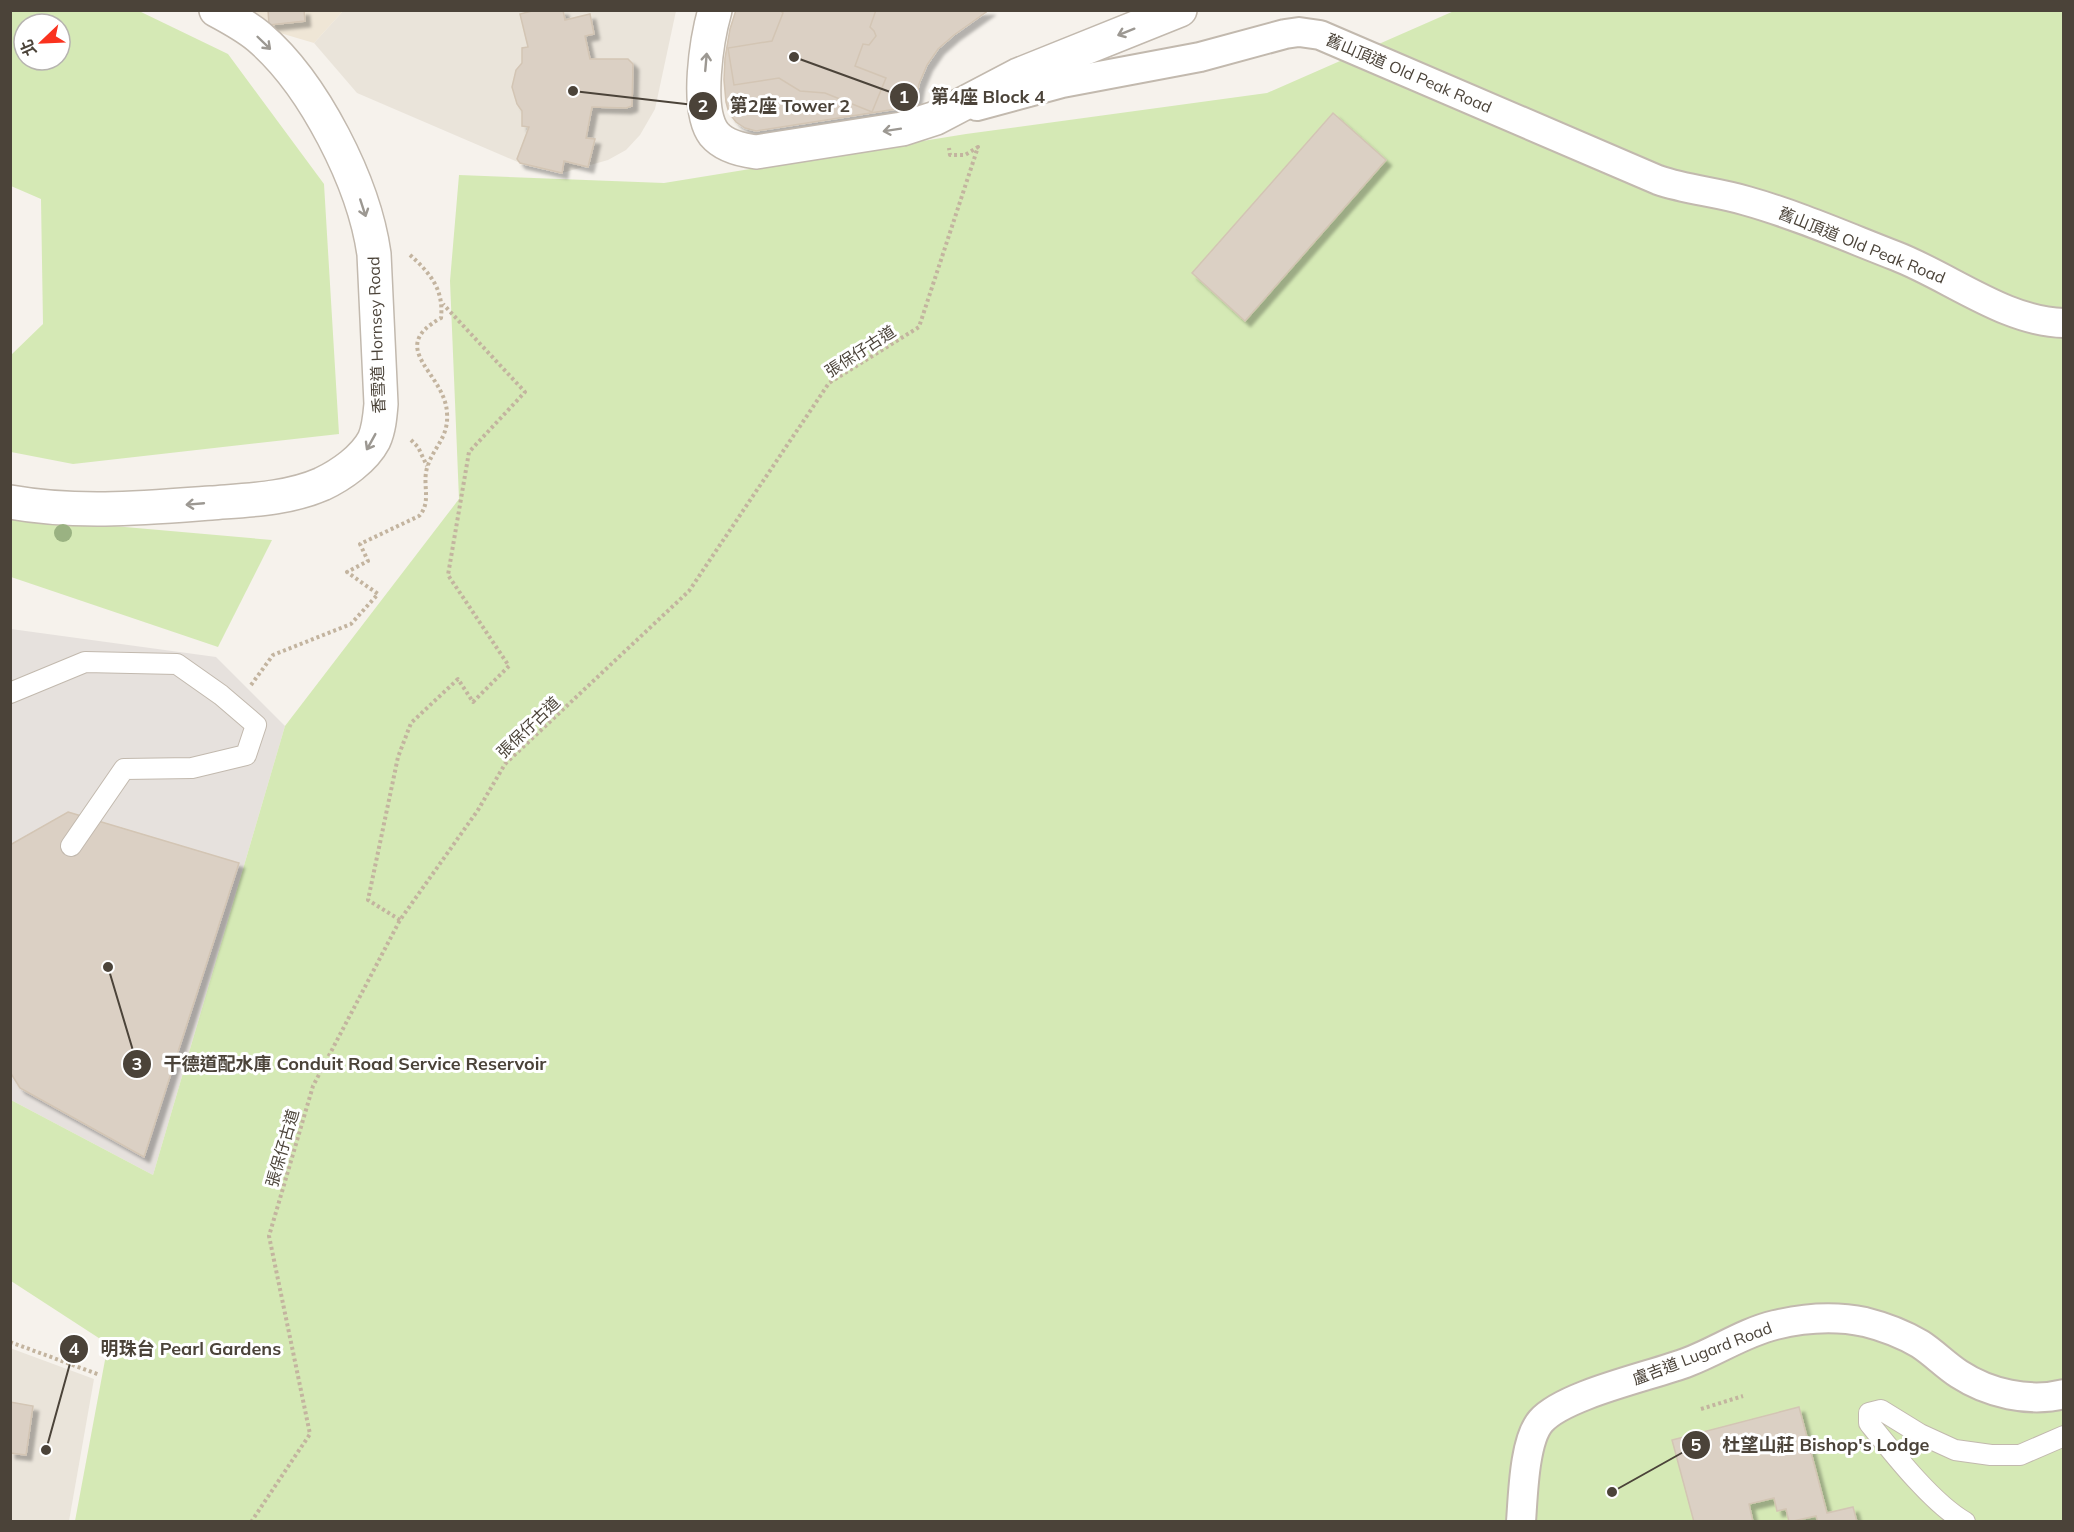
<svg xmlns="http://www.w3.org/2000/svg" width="2074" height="1532" viewBox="0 0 2074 1532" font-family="Mulish,'Noto Sans TC',sans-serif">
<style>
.residential{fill:#eae4da}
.industrial{fill:#e6e1dd}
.education{fill:#efe6d6}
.green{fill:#d5e9b5;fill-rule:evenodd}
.building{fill:#dbd0c4;stroke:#d3c5b4;stroke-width:1.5;filter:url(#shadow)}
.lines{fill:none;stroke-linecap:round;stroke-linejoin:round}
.service-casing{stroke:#c2b9ae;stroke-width:22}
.pedestrian-casing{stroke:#c2b9ae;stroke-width:32}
.minor-casing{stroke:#c2b9ae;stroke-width:36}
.path{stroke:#c3b49f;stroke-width:4;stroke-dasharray:3 3;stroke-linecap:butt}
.service{stroke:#fff;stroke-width:20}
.pedestrian{stroke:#fff;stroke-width:28}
.minor{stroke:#fff;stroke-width:33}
.tree{fill:#9ab282}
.oneway{stroke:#9c9892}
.labels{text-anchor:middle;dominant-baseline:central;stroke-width:6;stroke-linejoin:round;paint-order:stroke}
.street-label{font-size:16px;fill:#4b4339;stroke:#fff}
.leader{fill:none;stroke:#4b4339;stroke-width:2}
.callout-dot{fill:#4b4339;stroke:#fff;stroke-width:2}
.mark-label{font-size:18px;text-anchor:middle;font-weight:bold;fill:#fff}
.callout-label{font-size:18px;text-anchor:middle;font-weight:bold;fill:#4b4339;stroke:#fff;stroke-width:6;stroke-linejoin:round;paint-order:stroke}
</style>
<defs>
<filter id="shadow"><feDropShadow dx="5.5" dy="5.5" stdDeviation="1.5" flood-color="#0004"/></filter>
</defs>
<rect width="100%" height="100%" fill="#f6f2ec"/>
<!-- residential -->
<g class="residential">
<path d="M343,11H676L655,109L640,135L626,150L608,160L562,173L520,163L357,93L314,43Z"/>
<path d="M10,1348L94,1379L69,1521H11Z"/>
</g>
<!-- industrial -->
<path class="industrial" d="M11,629L216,657L285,726L153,1175L11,1100Z"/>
<!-- education -->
<path class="education" d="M238,11H343L314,43L263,28Z"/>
<!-- green -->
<g class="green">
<path d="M10,11H139L228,54L324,184L339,434L73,464L11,452V355L43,324L41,199L11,186ZM24,24H60V60H24Z"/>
<path d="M1454,11H2063V1521H75L108,1344L11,1281V1100L153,1175L285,726L459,499L450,281L459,175L664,183L966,134L1267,93Z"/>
<path d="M11,517L272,540L218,647L11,577Z"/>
</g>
<!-- building -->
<g class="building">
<path d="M268,10H304L305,21L269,25Z"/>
<path d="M536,10H563L565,20L590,14L594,34L585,36L590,59H628L633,64L632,106L626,108L592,107L586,138L595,139L588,167L564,161L562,173L520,163L517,159L529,127L522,126V111L517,104L512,87L516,70L522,63V48L528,47L520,14Z"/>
<path d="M736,10H989L954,35L938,49L927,65L919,84L915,106L756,131L745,128L736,122L729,113L726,102L724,80L725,58L730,29Z"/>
<path d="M780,10H876L870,27L874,31L876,36L869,45L863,44L855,66L886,78L872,112L825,93L800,91L779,78L734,85L728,48L772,41L783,13Z"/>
<path d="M1333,113L1386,160L1245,321L1192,273Z"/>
<path d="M68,812L239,863L144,1157L20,1088L10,1072V845Z"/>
<path d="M10,1402L33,1406L26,1455L10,1453Z"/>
<path d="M1799,1407L1827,1513L1853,1507L1857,1522H1818L1816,1516L1789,1522L1786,1509L1777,1511L1774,1498L1749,1504L1753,1522H1694L1672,1440Z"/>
</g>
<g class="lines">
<!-- service casing -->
<g class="service-casing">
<g id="service">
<path d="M10,693L85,662L177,664L221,695L256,725L246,755L192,768L124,769L71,846"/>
<path d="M1965,1522C1932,1503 1893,1453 1869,1423V1413L1881,1410L1920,1434L1955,1450L1991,1455H2020L2064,1436"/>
</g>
</g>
<!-- pedestrian casing -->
<g class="pedestrian-casing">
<g id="pedestrian">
<path d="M977,106L1062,83L1200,57L1285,34L1299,32L1320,35L1658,180C1687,190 1717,192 1747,201C1797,215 1847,237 1896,256C1950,277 2006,322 2064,323"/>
<path d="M1521,1522C1523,1496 1524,1440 1541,1421C1565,1394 1652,1376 1688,1362C1717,1351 1745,1332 1775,1325C1804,1318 1836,1316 1865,1322C1885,1327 1903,1334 1920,1344C1934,1353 1945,1365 1959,1374C1988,1393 2029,1403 2064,1394"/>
</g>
</g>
<!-- minor casing -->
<g class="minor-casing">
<g id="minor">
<path d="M715,10C707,38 695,109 714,134C724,146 741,150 756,152L902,129L936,118L1018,75L1180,10"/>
<path d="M10,502C77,514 144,508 211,503C248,500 288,499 322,484C341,475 364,459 374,440C379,429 380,416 381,404L374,254C364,183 314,84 259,37C246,26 231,18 216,10"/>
</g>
</g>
<!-- path -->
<g class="path">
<path d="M411,440L418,447L427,466"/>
<path d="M251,685L273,655L351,624L378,594L347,572L368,561L360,544L419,516C432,502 422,485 427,468C433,447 449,438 447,413C445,372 385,349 441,318C444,289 430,273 409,254"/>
<path d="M400,920L368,900L398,757L411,723L458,679L473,702L509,666L448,575L469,452L525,392L443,304"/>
<path d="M10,1342L100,1375"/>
<path d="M1701,1409L1743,1396"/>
<path d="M251,1522L310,1434L269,1236L313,1086L400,920L478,810L505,764L689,591L829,383L919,327L978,147L965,155H950L949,148"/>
</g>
<!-- service -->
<use href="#service" class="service"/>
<!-- pedestrian -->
<use href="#pedestrian" class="pedestrian"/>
<!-- minor -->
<use href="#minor" class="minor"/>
</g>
<!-- trees -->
<circle class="tree" cx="63" cy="533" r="9"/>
<!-- one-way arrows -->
<defs><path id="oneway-shaft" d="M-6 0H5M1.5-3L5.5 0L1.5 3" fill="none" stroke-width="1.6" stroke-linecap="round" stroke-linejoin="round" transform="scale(1.5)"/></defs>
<g class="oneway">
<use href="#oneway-shaft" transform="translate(1126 32) rotate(158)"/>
<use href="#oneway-shaft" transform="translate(264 43) rotate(44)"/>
<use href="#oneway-shaft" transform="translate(706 62) rotate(-85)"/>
<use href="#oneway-shaft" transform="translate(892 130) rotate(171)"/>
<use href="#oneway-shaft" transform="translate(363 208) rotate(72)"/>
<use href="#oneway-shaft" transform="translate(371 442) rotate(119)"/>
<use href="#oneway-shaft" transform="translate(195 504) rotate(175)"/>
</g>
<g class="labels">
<!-- street labels -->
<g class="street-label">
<text transform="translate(1409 73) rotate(23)">舊山頂道 Old Peak Road</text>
<text transform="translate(1862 245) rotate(22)">舊山頂道 Old Peak Road</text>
<text transform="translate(376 335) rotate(-92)">香雪道 Hornsey Road</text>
<text transform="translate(860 351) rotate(-33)">張保仔古道</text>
<text transform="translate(528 727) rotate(-44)">張保仔古道</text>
<text transform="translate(282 1148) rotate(-74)">張保仔古道</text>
<text transform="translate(1702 1353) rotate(-21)">盧吉道 Lugard Road</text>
</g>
</g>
<!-- callouts -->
<path class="leader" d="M794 57L904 97M573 91L703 106M108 967L137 1064M46 1450L74 1349M1612 1492L1696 1445"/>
<g class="callout-dot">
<circle cx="794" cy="57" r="6"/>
<circle cx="573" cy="91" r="6"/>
<circle cx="108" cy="967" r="6"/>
<circle cx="46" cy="1450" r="6"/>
<circle cx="1612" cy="1492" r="6"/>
<circle cx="904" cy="97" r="15"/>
<circle cx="703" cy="106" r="15"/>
<circle cx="137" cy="1064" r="15"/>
<circle cx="74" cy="1349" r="15"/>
<circle cx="1696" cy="1445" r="15"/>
</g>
<g class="mark-label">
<text x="904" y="103">1</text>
<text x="703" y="112">2</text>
<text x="137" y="1070">3</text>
<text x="74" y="1355">4</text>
<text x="1696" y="1451">5</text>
</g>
<g class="callout-label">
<text x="988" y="103">第4座 Block 4</text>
<text x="790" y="112">第2座 Tower 2</text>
<text x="355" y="1070">干德道配水庫 Conduit Road Service Reservoir</text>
<text x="191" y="1355">明珠台 Pearl Gardens</text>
<text x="1826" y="1451">杜望山莊 Bishop's Lodge</text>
</g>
<!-- border -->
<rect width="2074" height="1532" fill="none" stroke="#4b4339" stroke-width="24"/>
<!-- north arrow -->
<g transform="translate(42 42) rotate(247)"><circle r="28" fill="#ffffff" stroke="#b7b4b0" stroke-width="1.5"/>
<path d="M0-4.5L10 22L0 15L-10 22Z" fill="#fa321e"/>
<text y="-9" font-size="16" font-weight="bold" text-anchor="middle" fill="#4b4339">北</text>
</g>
</svg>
